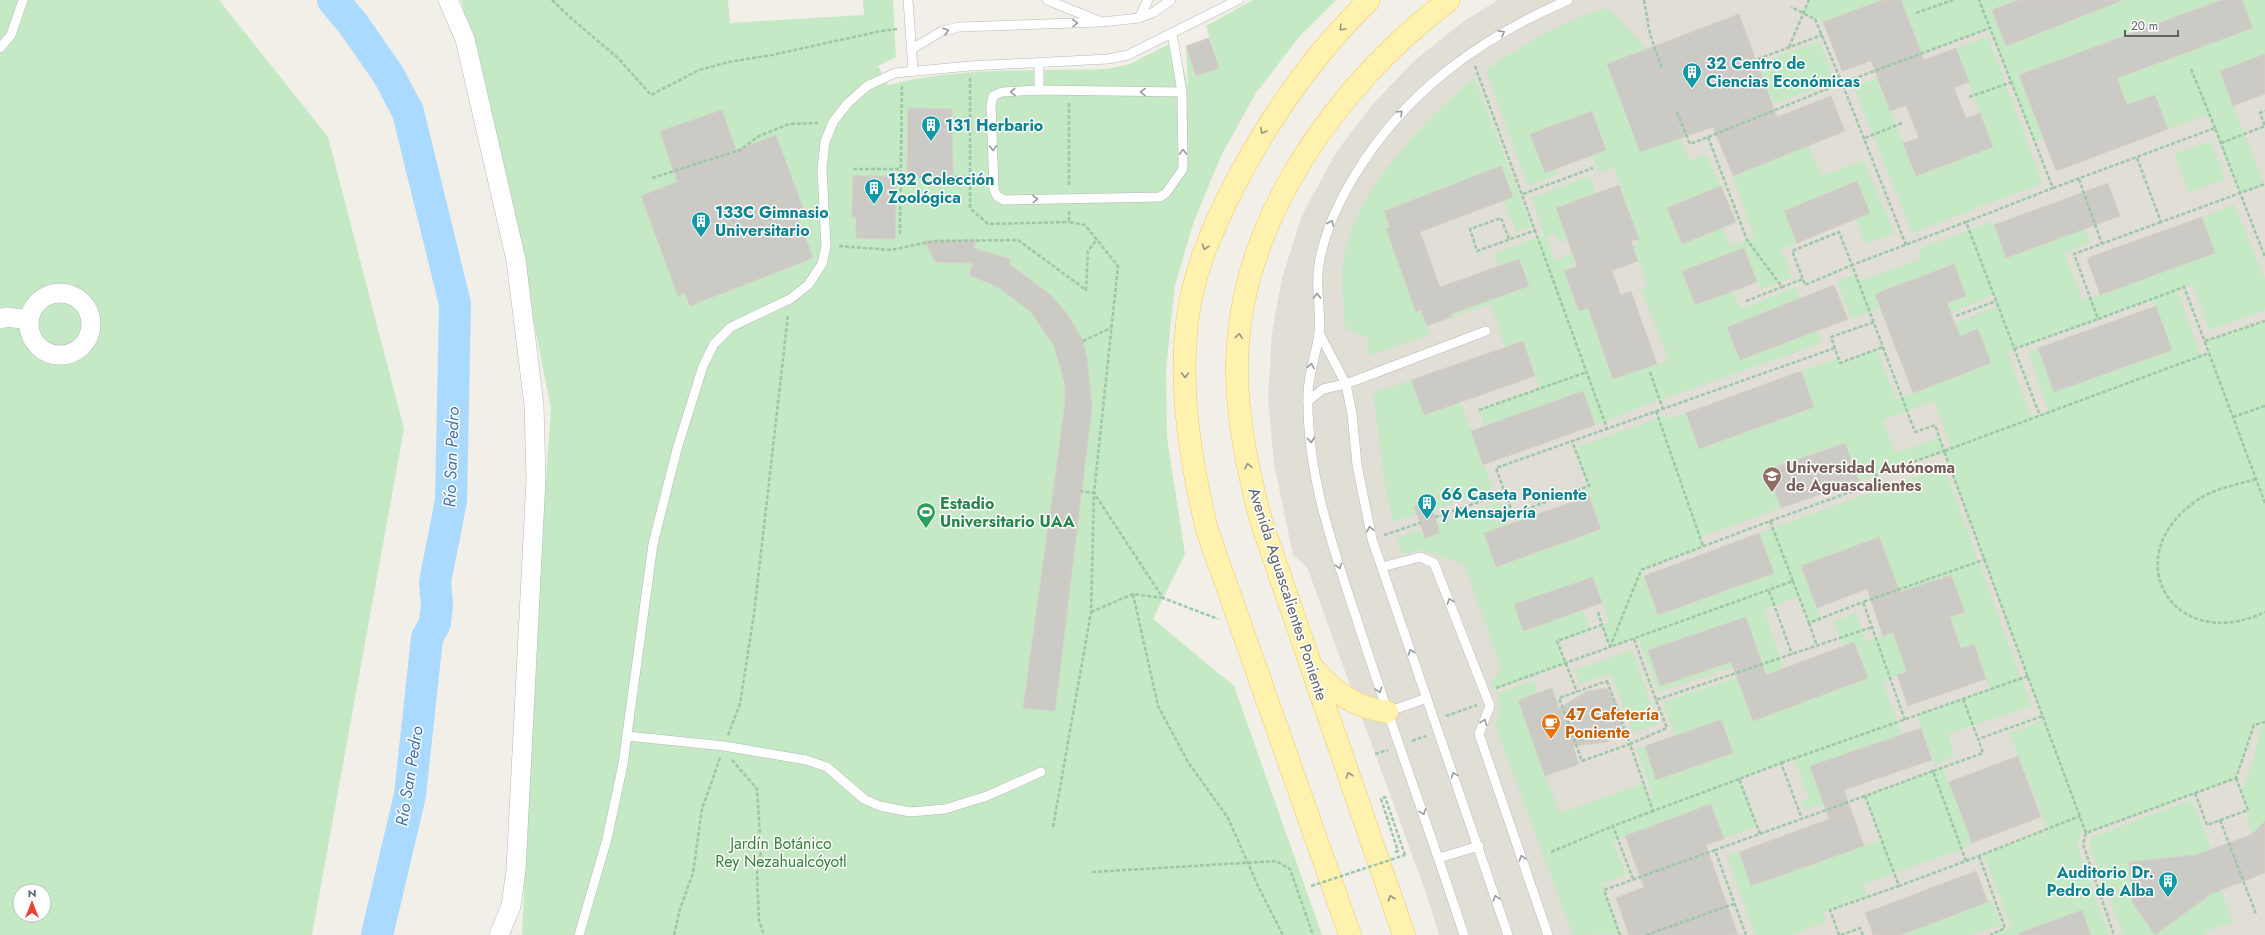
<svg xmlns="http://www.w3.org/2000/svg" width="2265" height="935" viewBox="0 0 2265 935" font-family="Jost,sans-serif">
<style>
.education{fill:#e1ded6}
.green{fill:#c5e8c5;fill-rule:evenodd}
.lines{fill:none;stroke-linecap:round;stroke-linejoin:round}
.river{stroke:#aadaff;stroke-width:32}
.building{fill:#cccac5;stroke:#d6d1c6}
.lane-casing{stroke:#b5b8bc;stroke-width:10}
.street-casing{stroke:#b5b8bc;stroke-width:20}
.primary-casing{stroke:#f2c960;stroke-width:23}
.path{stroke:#9cc7a9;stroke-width:2.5;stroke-dasharray:4 2;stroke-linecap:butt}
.lane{stroke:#fff;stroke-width:9}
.street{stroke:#fff;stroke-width:19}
.primary{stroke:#fff2af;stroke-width:22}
.path-bridge{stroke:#9cc7a9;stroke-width:2.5;stroke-dasharray:4 2;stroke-linecap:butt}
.oneway{stroke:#979a9d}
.oneway2{stroke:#979581}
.labels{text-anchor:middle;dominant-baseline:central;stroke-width:3;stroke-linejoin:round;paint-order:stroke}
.culture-label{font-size:16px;font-weight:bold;fill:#0d838f;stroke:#fff;text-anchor:start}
.education-label{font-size:16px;font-weight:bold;fill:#785e54;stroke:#fff;text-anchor:start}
.leisure-label{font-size:16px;font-weight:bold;fill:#27864d;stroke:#fff;text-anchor:start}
.street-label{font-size:16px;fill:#5f6368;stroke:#fff}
.food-label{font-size:16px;font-weight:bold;fill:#c56008;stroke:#fff;text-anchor:start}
.park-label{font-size:16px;fill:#348238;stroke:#fff}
.water-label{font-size:17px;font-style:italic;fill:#4174aa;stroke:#fff}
</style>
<rect width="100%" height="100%" fill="#f1efe8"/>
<!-- education -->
<path class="education" d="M1498,0H2265V935H1439L1427,896L1307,567L1293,555L1274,464L1268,398L1272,333L1282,278L1302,215L1337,151L1372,105L1415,60L1464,21Z"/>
<!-- green -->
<g class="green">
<path d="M0,0H219L328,137L404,429L312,935H0ZM20,891H44V915H20Z"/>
<path d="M461,0H728L730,23L864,15L863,0H893L896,57L878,66L888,85C957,67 1036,71 1107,69L1130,64L1177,40L1188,88L1186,46L1196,76L1219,68L1206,26L1253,0H1336L1299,37L1256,93L1221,156L1194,221L1175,285L1166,369L1167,438L1185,554L1153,619L1234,686L1322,935H522L542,535L551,409L499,145Z"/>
<path d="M1809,0H1882L1823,22L1803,13Z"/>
<path d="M1901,0H2265V54L2220,71L2264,184L2240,193L2209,114L2168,129L2155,95L2035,141L1990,28L1885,67L1881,57L1918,43Z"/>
<path d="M1608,8L1647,49L1607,65L1640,151L1679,137L1690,161L1706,154L1721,186L1667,208L1682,244L1722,228L1730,246L1754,237L1733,176L1808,145L1821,176L1863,160L1895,234L1865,243L1856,219L1870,213L1857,181L1784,211L1797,243L1781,249L1792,277L1760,290L1744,248L1683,272L1695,305L1733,291L1741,309L1796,287L1800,299L1727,327L1740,360L1817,331L1821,343L1659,400L1595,425L1484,427L1479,410L1540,388L1523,341L1505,347L1491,304L1452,317L1451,314L1529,286L1519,259L1499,266L1494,254L1544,235L1532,198L1589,176L1596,194L1568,239L1561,243L1555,233L1546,237L1555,261L1573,253L1575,262L1564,271L1587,308L1613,379L1669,360L1641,289L1648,286L1633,246L1639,239L1614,167L1599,173L1592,156L1606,150L1592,112L1530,134L1545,173L1555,169L1557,175L1528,186L1486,70C1526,43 1561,20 1608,8Z"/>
<path d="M1988,36L2042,183L1912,233L1854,87L1877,78L1916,176L1993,147L1956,48Z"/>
<path d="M1819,41L1835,81L1773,104L1758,64Z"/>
<path d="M1474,78L1531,226L1516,232L1504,200L1513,197L1501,166L1384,211L1390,228L1386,229L1395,255L1402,264L1399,266L1416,311L1421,310L1430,335L1369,355L1368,338L1345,328C1344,306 1340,280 1344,258C1355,191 1424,120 1474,78Z"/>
<path d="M2211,141L2225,179L2189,193L2174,154Z"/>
<path d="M2234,204L2265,280V310L2209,330L2193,284L2177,290L2201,356L2209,353L2205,341L2265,321V821L2252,834C2248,820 2247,807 2241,793L2252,764L2262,723L2254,725L2236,778L2086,833L2083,827L2077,845L2109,935H2091L2082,910L2014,935H1994L2012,928L1984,855L2048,829L2009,733L2044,720L1944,451L1859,481L1845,443L1768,470L1781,508L1701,537L1703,546L1641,570L1658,615L1774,573L1759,533L1944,466L2031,706L1948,734L1954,756L1935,765L1917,715L1990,689L1974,645L1961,649L1950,617L1965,612L1951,575L1871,603L1867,589L1895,579L1879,537L1802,566L1821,619L1809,623L1799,597L1764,610L1783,668L1739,685L1753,721L1868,678L1855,642L1843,646L1834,621L1856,613L1866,642L1893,632L1907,672L1882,681L1902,735L1811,766L1825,804L1804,809L1802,802L1809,799L1794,758L1739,779L1757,826L1724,839L1711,805L1625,836L1617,837L1613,840L1626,875L1601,884L1620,934L1573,935L1495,725L1500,706L1496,694L1534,680L1538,693L1518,701L1545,776L1560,813L1644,783L1649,798L1653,796L1637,749L1645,746L1656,780L1733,753L1721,720L1675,736L1663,702L1763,668L1759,658L1658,692L1638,638L1610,647L1602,625L1609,622L1593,577L1514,604L1524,630L1583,610L1590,630L1557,641L1565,664L1493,690L1491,683L1501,667L1464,564L1421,550L1402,554L1397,538L1422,529L1425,538L1440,533L1437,523L1499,502L1509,524L1484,534L1496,567L1600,529L1585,488L1589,486L1575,448L1666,415L1667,419L1686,413L1699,448L1801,371L1838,358L1840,363L1877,350L1896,399L1991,363L1960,336L1955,323L1998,305L1994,295L1951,313L1947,303L1966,296L1954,264L1875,294L1880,308L1851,319L1837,281L1856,274L1859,282L1922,258L1919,249L1992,221L2006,258L2085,229L2090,242L2064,253L2083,301L2215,253L2202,217ZM2152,299L2172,350L2054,392L2038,348L2028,351L2049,412L2031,419L2007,351ZM1934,401L1951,448L1944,450L1940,438L1895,453L1883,420ZM1746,617L1758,653L1661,686L1649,649Z"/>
<path d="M1411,380L1424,415L1460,402L1493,488L1433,511L1429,501L1414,506L1417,514L1393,522L1386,492L1373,393Z"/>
<path d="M1632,650L1658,724L1633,733L1611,673L1580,684L1575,670Z"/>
<path d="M1943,767L1972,843L1962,849L1863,884L1867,897L1823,912L1826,922L1791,935H1755L1727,856L1739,852L1752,886L1881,840L1865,796Z"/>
<path d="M2192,800L2212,850L2196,855L2129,862L2132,902L2155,935L2211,894L2221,890L2233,922L2205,932L2206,935H2123L2089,845L2091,837Z"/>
<path d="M1991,900L2001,925L1971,935H1901Z"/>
</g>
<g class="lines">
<!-- river -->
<path class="river" d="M333,0L353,24L388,74L408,112L455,304L451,501L435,582L437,605L435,623L427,638L410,795L377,935"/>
</g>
<!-- building -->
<g class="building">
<path d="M1882,0H1901L1924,60L1956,48L1969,82L1954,88L1966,118L1980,113L1993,147L1916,176L1903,143L1919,138L1906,105L1890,111L1871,61L1842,71L1823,22Z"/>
<path d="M2018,0H2121V1L2006,46L1992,10Z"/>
<path d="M2221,0H2242L2253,28L2117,78L2127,105L2155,95L2168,129L2056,171L2019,75Z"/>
<path d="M1739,14L1777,117L1831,96L1845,131L1733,176L1713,127L1640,152L1607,64Z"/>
<path d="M1209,38L1219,68L1196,76L1186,46Z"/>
<path d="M2265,54V94L2233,106L2220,71Z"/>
<path d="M908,108L952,109L953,176H907Z"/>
<path d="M722,110L736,150L776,135L804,211L797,215L813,258L690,306L685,293L678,296L641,196L677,182L660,131Z"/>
<path d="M1592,111L1606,150L1545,173L1530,134Z"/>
<path d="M1501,166L1513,197L1420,232L1440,287L1519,259L1529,286L1451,314L1452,317L1427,326L1421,310L1416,312L1386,229L1390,228L1384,211Z"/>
<path d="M853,176H896L895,239L856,238V217H852Z"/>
<path d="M1857,181L1870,213L1797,243L1784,211Z"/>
<path d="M2108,183L2120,216L2006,258L1994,225Z"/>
<path d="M1619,185L1639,239L1631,241L1638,261L1612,271L1621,295L1631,291L1657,364L1613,379L1588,308L1579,311L1564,271L1577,266L1556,208Z"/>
<path d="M1721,186L1736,222L1682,244L1667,208Z"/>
<path d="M2202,217L2215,253L2100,295L2087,258Z"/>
<path d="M976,240L973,248L1010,259L1009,264L1051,295L1068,315L1083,341L1087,359L1092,407L1055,711L1023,708L1065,405V385L1054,346L1031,312L998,287L969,275L973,263L935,262L925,241Z"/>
<path d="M1744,248L1757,282L1695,305L1682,271Z"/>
<path d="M1954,264L1966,296L1947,303L1960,336L1978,329L1991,363L1913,393L1875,294Z"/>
<path d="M1834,285L1848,319L1740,360L1727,327Z"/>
<path d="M2156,306L2172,350L2054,392L2038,348Z"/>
<path d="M1523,341L1535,376L1424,415L1411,380Z"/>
<path d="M1801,371L1814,407L1699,449L1686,413Z"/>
<path d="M1583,391L1595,425L1483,465L1471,431Z"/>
<path d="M1845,443L1859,481L1781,508L1767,470Z"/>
<path d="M1589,496L1601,529L1496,567L1484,533Z"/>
<path d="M1430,501L1440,533L1425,538L1414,506Z"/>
<path d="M1759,533L1774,573L1658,615L1644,576Z"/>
<path d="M1879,537L1900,592L1951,575L1965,612L1950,617L1961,649L1974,644L1986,679L1908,706L1897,675L1907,672L1893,632L1883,636L1867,589L1817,608L1801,566Z"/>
<path d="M1593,577L1602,603L1523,631L1514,604Z"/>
<path d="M1746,617L1766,675L1854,642L1868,678L1753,721L1731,662L1660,686L1648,650Z"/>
<path d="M1552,688L1559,708L1587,691L1607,688L1618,706L1623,731L1607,742L1573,746L1579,764L1545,776L1518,700Z"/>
<path d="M1721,720L1733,753L1656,780L1645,746Z"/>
<path d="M1921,728L1932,760L1844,790L1864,846L1751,886L1739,852L1829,819L1810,766Z"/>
<path d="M2018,756L2041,817L1972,843L1949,782Z"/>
<path d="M1711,804L1724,839L1706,845L1738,935H1629L1616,898L1644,887L1625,836Z"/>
<path d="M2265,821V873L2211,894L2155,935L2132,902L2129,862L2196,855L2252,834Z"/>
<path d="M1976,871L1988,902L1901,935H1873L1865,913Z"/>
<path d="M2082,910L2091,935H2019V933Z"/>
</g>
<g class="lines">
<!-- lane casing -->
<g class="lane-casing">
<g id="lane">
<path d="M908,0L913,70"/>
<path d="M1047,0L1099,21"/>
<path d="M1139,18L1148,0"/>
<path d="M1172,33L1182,92L1183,169L1166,193L1160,197L1004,200L997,196L994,190L991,105L993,96L1002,92L1039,90L1182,92"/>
<path d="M0,48L11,35L23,0"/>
<path d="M912,49L942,31L959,27L1102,22L1139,18L1154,12L1171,0"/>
<path d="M1039,63V90"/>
<path d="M1319,333L1346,384L1352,414L1357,465L1372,539L1508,935"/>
<path d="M1308,401L1323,389L1346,384L1486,331"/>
<path d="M1382,567L1420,557L1434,563L1490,706L1479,734L1548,935"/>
<path d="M1387,712L1427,698"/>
<path d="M627,736L724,746L806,760L827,767L864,799L880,806L910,812L945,809L987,796L1041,772"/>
<path d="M1439,858L1479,846"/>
<path d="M579,935L607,839L623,764L653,544L677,449L703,366L714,344L731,327L790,299L808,285L822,264L826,246L822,168L825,142L833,122L847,104L867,86L895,73L970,66L1108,59L1128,55L1238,0"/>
<path d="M1464,935C1430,831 1392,728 1358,623C1333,548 1306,473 1308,393C1309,372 1316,354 1319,334C1322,310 1314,285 1320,259C1326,229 1339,201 1355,175C1405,92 1480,38 1568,0"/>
</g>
</g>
<!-- street casing -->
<g class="street-casing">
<g id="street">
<path d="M448,0L465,39L516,260L534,405L536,479L516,870L511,906L499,935"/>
<circle cx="60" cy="324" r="31"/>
<path d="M0,319L7,317L29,320"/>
</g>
</g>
<!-- primary casing -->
<g class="primary-casing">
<g id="primary">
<path d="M1316,671C1334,693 1358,708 1387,712"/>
<path d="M1350,935L1207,530C1191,463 1179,392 1187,323C1193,273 1212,229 1235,184C1271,115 1313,55 1369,0"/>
<path d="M1404,935L1262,524C1249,476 1238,426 1237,376C1234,227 1335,86 1449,0"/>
</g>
</g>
<!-- path -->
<g class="path">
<path d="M552,0L572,19L618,58L651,95L699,70L729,62L772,55L881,31L898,29"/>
<path d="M1644,0L1650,34L1662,69"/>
<path d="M1916,13L1953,0"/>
<path d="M1789,47L1809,0"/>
<path d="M1758,59L1822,35"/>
<path d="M1475,66L1607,428"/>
<path d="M2191,69L2215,128"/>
<path d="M970,78V208L988,224L1069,222"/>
<path d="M1969,97L2012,82"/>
<path d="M1069,103V186"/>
<path d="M1677,112L1690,144L1708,137L1747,240L1782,287L1803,279L1805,285L1852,265L1839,232L1792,251L1803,279"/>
<path d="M1708,137L1842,83L1815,19L1791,7"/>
<path d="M1865,138L1902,123"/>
<path d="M2221,143L2265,126L2260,113L2265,111"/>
<path d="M2137,158L2161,222L2265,184"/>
<path d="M853,169H901"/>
<path d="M901,177H970"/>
<path d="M652,178L740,150L759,136L789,124L818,123"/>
<path d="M2079,179L2102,244"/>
<path d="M2053,188L2215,128L2265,257"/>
<path d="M1523,194L1593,168"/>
<path d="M1069,211V222L1085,225L1118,266L1094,493L1163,598L1218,619"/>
<path d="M1966,222L2053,188L1990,28"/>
<path d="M2161,222L2074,254L2098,319L2184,287L2209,353"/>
<path d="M900,234L902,84"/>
<path d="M1509,239L1501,218L1470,229L1477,251L1536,230"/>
<path d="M1906,245L1842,83L1990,28L1979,0"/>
<path d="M839,246L891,250L934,241L1018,240L1086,290L1088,251L1097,239"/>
<path d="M1746,301L1782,287"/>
<path d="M1956,316L1996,301"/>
<path d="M1874,322L1831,337L1840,363L1883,347"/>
<path d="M1083,341L1111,328"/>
<path d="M2205,341L2265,321"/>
<path d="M2014,349L2098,319"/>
<path d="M1650,372L1663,409"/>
<path d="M1479,410L1587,372"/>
<path d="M1656,411L1703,546"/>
<path d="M2233,417L2265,406"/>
<path d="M2256,479C2237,485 2216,488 2199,499C2114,555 2172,656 2265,612"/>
<path d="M1505,493L1513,514L1589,486L1572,441"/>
<path d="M2265,503L2209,353L1944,451L2086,833L2236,778L2254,725L2265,722"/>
<path d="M1435,517L1505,493L1496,468L1835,348"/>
<path d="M1770,521L1878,482L1876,475L1944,451L1935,425L1915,432L1852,265L1966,222L2040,416"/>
<path d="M1770,521L1793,581L1610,647L1641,570Z"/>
<path d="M1384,535L1420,523"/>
<path d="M1793,581L1809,623L1863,602"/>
<path d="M1769,591L1792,654"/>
<path d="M1133,594L1158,706L1188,762L1228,818L1259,888L1283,935"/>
<path d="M1091,612L1133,594L1162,598"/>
<path d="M1598,612L1602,625"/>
<path d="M1809,623L1817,646"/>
<path d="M1634,639L1656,700"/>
<path d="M1607,681L1630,744L1582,761L1559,698Z"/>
<path d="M1496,688L1610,647L1602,625L1557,641L1577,692"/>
<path d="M1963,699L1978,739"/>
<path d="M1446,716L1477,705"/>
<path d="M1905,720L1863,602L1986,559"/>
<path d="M728,735L740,704L754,614L788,315"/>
<path d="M1412,741L1426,736"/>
<path d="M1375,754L1388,750"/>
<path d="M732,760L757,789L761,852L757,873L759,921L764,935"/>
<path d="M1781,763L2028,676"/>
<path d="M1933,771L1865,796L1899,886L1966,861L1933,771L1983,753L1978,739L2043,716"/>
<path d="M1739,779L1653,811L1630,744L1667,728L1656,700L1872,627"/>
<path d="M2195,793L2207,825L2248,810L2236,778"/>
<path d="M2220,820L2256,914"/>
<path d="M1053,827L1091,612L1094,493L1081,491"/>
<path d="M2086,833L2083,844L2114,935"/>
<path d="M1760,834L1739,779L1781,763L1802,819"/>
<path d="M1395,852L1398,851L1381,799L1385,797L1405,855"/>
<path d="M1551,852L1613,826"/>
<path d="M1979,856L2005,928L1990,935"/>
<path d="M1966,861L2080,816"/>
<path d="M1092,872L1276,861L1290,869L1313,935"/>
<path d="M1633,879L1613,826L1653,811"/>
<path d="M674,935L680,909L693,873L702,809L720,758"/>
<path d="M1620,935L1604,890L1715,850"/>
<path d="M1646,935L1734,904"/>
<path d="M1746,935L1715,850L1865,796"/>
<path d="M1839,935L1830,910L1899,886"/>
<path d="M1841,935L1860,928L1863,935"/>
</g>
<!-- lane -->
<use href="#lane" class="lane"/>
<!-- street -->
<use href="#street" class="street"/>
<!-- primary -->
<use href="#primary" class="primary"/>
<!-- path-bridge -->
<path class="path-bridge" d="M1311,886L1405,855"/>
</g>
<!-- one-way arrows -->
<defs><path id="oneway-chevron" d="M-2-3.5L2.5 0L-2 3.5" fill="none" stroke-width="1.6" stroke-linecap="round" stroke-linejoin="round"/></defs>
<g class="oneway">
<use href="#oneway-chevron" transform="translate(1075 23) rotate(-2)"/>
<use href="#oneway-chevron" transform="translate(946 31) rotate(-16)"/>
<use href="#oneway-chevron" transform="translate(1502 33) rotate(-29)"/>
<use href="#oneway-chevron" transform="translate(1013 92) rotate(176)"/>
<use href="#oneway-chevron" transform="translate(1143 92) rotate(-179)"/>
<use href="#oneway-chevron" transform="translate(1400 113) rotate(-45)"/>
<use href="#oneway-chevron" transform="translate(993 148) rotate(88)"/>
<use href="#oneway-chevron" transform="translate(1183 152) rotate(-91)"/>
<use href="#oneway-chevron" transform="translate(1035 199) rotate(-3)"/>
<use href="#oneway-chevron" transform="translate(1331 223) rotate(-68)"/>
<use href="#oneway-chevron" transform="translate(1317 296) rotate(-92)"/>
<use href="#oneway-chevron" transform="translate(1311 366) rotate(-80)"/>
<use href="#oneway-chevron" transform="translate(1311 440) rotate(85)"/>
<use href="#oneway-chevron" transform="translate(1370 529) rotate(-102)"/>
<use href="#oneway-chevron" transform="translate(1339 566) rotate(72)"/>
<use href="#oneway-chevron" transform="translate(1450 601) rotate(-111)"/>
<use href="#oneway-chevron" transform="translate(1411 652) rotate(-109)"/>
<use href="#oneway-chevron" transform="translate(1379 690) rotate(72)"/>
<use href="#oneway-chevron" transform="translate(1484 722) rotate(-68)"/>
<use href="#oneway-chevron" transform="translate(1454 775) rotate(-110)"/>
<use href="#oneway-chevron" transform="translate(1423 812) rotate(70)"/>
<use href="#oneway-chevron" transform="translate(1522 858) rotate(-109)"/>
<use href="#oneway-chevron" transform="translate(1496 898) rotate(-108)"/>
</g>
<g class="oneway2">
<use href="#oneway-chevron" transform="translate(1342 28) rotate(133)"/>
<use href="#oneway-chevron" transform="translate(1263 131) rotate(120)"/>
<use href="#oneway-chevron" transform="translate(1205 247) rotate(109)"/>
<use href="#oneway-chevron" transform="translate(1239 336) rotate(-84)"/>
<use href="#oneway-chevron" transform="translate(1185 375) rotate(90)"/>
<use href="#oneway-chevron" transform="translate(1248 466) rotate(-102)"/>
<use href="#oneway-chevron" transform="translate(1349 775) rotate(-109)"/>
<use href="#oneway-chevron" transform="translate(1391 898) rotate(-109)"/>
</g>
<!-- icons -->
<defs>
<g id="building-pin" transform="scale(1)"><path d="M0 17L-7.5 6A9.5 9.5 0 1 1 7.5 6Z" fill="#0f9aa8" stroke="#fff"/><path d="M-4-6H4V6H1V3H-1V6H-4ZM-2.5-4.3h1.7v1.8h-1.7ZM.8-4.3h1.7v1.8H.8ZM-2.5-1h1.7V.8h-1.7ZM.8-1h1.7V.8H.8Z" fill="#fff"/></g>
<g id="university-pin" transform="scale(1)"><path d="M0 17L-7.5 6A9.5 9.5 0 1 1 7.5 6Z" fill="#8d6e63" stroke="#fff"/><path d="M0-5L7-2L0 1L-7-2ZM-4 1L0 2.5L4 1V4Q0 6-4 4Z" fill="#fff"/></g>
<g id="stadium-pin" transform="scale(1)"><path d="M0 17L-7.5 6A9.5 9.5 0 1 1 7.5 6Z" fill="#2e9e5b" stroke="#fff"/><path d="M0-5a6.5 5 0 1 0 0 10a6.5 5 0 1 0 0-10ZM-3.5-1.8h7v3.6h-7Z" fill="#fff"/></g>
<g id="cafe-pin" transform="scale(1)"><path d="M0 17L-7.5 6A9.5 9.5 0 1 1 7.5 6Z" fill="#e8710a" stroke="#fff"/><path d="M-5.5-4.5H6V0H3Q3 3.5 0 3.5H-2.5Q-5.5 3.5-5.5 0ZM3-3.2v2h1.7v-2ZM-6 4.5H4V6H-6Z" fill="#fff"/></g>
</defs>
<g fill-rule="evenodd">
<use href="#building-pin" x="1692" y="72"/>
<use href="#building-pin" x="931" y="125"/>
<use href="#building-pin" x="874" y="188"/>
<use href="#building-pin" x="701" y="221"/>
<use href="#university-pin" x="1772" y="476"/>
<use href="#building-pin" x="1427" y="503"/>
<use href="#stadium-pin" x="926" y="512"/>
<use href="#cafe-pin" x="1551" y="723"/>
<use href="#building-pin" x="2168" y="881"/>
</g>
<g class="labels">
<!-- culture labels -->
<g class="culture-label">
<text x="1706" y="63">32 Centro de<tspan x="1706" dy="18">Ciencias Económicas</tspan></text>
<text x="945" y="125">131 Herbario</text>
<text x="888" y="179">132 Colección<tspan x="888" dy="18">Zoológica</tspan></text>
<text x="715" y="212">133C Gimnasio<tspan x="715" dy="18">Universitario</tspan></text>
<text x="1441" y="494">66 Caseta Poniente<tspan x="1441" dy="18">y Mensajería</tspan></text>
<text x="2154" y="872" text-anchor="end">Auditorio Dr.<tspan x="2154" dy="18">Pedro de Alba</tspan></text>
</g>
<!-- education labels -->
<g class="education-label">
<text x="1786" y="467">Universidad Autónoma<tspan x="1786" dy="18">de Aguascalientes</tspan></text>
</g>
<!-- leisure labels -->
<g class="leisure-label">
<text x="940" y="503">Estadio<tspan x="940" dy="18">Universitario UAA</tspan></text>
</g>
<!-- street labels -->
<g class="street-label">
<text transform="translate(1288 594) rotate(72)">Avenida Aguascalientes Poniente</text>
</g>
<!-- food labels -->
<g class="food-label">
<text x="1565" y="714">47 Cafetería<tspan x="1565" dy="18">Poniente</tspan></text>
</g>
<!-- park labels -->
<g class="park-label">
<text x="781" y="843">Jardín Botánico<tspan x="781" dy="18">Rey Nezahualcóyotl</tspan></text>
</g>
<!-- water labels -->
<g class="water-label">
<text transform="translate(451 457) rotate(-88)">Río San Pedro</text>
<text transform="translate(409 776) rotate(-81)">Río San Pedro</text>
</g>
</g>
<!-- north arrow -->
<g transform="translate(32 903)"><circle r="19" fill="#ffffff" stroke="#bfc1c3"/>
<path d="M0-3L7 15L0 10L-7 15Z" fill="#ea4335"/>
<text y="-6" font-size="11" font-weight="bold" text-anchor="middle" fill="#5f6368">N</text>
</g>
<!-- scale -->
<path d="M2125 30v6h53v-6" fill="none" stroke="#5f6368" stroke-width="2"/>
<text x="2131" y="30" font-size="12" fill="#5f6368" stroke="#ffffff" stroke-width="3" paint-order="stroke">20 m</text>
</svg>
